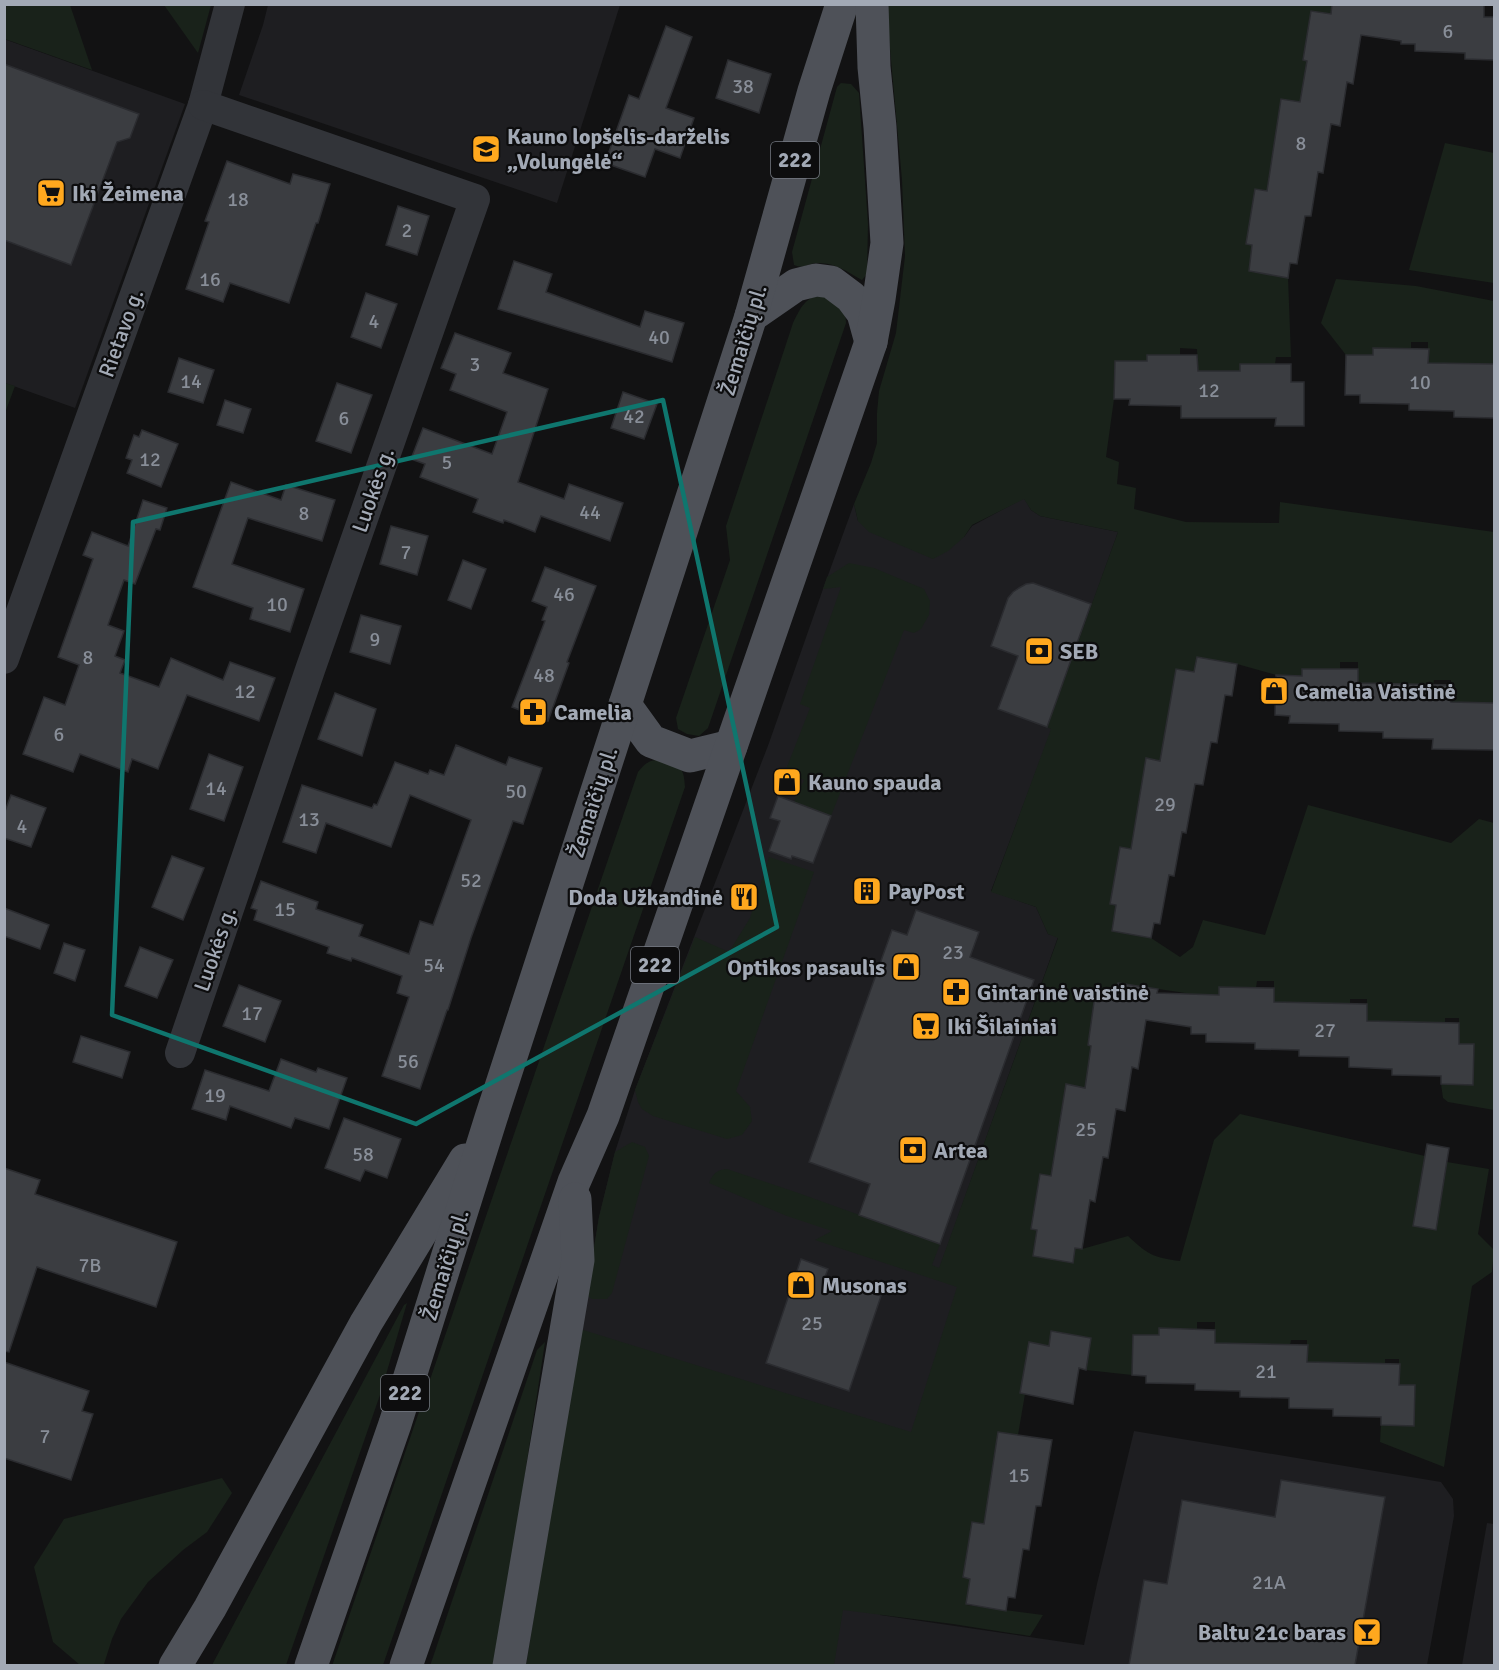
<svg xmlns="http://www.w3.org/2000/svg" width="1499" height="1670" viewBox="0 0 1499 1670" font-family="Signika,sans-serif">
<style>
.built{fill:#1e1e21}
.green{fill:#19221a}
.building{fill:#3b3d41;stroke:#2b2c30;stroke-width:1.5}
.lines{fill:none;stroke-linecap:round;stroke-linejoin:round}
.minor{stroke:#323439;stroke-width:30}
.major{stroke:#4e5158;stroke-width:33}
.marked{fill:none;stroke:#0f766e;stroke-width:4.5;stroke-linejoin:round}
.labels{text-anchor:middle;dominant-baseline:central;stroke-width:4.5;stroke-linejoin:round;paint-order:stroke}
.number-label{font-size:20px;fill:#888e98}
.shield{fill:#0d0d0e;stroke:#757a83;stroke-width:1.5}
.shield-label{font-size:21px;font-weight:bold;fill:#a2a9b5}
.poi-label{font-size:22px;font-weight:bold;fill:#a2a9b5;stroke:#0d0d0e;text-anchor:start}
.street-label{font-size:22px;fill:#a2a9b5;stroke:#0d0d0e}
</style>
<rect width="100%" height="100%" fill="#121213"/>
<!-- built -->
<g class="built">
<path d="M268,5V4L620,5L557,203L239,95L263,25Z"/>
<path d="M4,39L185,104L75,408L5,383Z"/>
<path d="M1024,498L1031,510L1040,516L1118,532L1048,727L1052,729L991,891L1036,907L1048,934L1058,937L940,1267L961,1275L880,1615L1084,1645L1097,1584L1134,1431L1441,1482L1453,1499L1454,1516L1427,1665L526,1666L599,1217L615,1152L635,1090L769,743L823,589L854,504L858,521L964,537L972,526Z"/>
<path d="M1487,1523L1494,1524V1665H1462Z"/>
</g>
<!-- green -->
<g class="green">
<path d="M4,5H70L92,70L5,39Z"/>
<path d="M164,5H211L198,53Z"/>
<path d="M886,5H1332L1331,14L1311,11L1303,60L1307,61L1300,102L1272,192L1255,189L1246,244L1252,245L1249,271L1288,277L1291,357H1276L1275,364L1240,371H1198L1197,349L1180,348V355H1147V361H1115L1114,399L1106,457L1119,462L1117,484L1136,488L1134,509L1186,522L1279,523L1280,502L1494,532V703L1451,706V680H1434L1433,685L1358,689V662H1340V669H1303L1302,676H1280L1237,664L1197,657L1194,672L1163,761L1146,758L1137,812L1135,850L1120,847L1110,904L1116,905L1112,931L1151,938L1180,957L1193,947L1203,920L1265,935L1308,805L1451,843L1479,819L1494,823V1110L1448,1102L1443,1098L1441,1084L1473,1085L1474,1045L1459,1044V1018H1445V1022H1409L1367,1025V999H1350V1003H1313L1274,1008V981H1257L1256,988L1219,987V995L1192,994L1118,983L1115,998L1095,995L1088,1044L1091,1046L1085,1088L1067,1084L1056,1177L1040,1174L1031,1229L1037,1230L1033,1256L1073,1262L1075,1248L1082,1249L1128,1236C1147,1254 1154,1258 1180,1261L1214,1140L1240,1114L1425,1156L1413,1226L1436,1230L1447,1162L1489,1169L1478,1234L1494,1250L1492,1272L1472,1286L1444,1467L1380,1442L1381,1425L1414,1385H1399V1359H1385V1363H1350L1307,1366V1340H1291L1290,1345L1254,1344L1214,1348L1215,1322H1197V1329L1159,1328V1335H1133L1132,1375L1086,1370L1091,1338L1051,1331L1049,1346L1029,1343L1020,1393L1025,1394L1018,1435L998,1432L990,1485V1525L972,1522L963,1577L970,1579L967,1605L1043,1615L1030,1636L953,1624L843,1610L834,1665L526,1666L580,1329L911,1432L957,1287L815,1240L832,1231L787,1216L709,1183C713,1174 716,1170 727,1169L801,1194L940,1244L932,1265L939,1268L1058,938L1048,934L1036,907L991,892L1051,729L1047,727L1118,532L1040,516L1031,510L1024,499L972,525L964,537L948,551L933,559L869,532L858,521L854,504L871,463L877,443V413L879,391L896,333L905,256L902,180Z"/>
<path d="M841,83L851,84L859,93L868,224L867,274L862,280C848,272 834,262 817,263C806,264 805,269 794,265L792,252L837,87Z"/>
<path d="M1445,143L1494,153V283L1409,270Z"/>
<path d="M1336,279L1416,286L1494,301V364H1468L1428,368V342H1411V349L1374,348L1373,355H1346L1321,323Z"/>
<path d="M824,294L845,310L846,323L708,728L699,736L687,734L678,729L676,718L730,560L726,526L793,323C801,307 805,297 824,294Z"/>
<path d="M5,383L15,386L5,413L4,383Z"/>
<path d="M849,563L874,568L924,589L930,601L929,615L921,629L914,633L904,630L831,816L794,802L804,780L785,772L810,708L800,704L841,587L823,589L827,577Z"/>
<path d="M667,759C682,767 684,770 685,787L383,1665L332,1666L638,772C647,760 652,760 667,759Z"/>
<path d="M769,857L814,872L736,1091L750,1107L752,1121L742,1135L727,1139L653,1116L642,1109L638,1102L635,1090L695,937L729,952L750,918Z"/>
<path d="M632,1142L645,1147L649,1156L612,1293L607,1299H592L586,1295L599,1217L615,1152Z"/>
<path d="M407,1303L380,1395L286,1665H212L404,1305Z"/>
<path d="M545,1342L520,1507L493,1665L430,1666L537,1350Z"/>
<path d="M222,1478L232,1493L207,1532L183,1550L148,1582L121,1619L112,1639L104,1664L80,1665L53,1642L34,1567L64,1519Z"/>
</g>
<!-- building -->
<g class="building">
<path d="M1332,4H1484V17H1494V60L1465,59V53L1415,51V44H1401V41L1361,35L1353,84L1347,82L1340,126L1331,124L1323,173L1318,172L1311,216H1305L1297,264L1290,263L1288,278L1249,271L1252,245L1246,244L1255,189L1267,191L1281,99L1300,102L1307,61L1303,60L1311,11L1331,14Z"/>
<path d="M666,26L692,37L666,108L694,118L680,158L655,149L645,177L605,163L629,95L639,99Z"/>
<path d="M728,60L771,74L759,113L716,98Z"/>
<path d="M4,64L139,114L130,138L117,142L71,265L4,240Z"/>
<path d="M227,161L290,184L293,174L330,184L318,223H316L289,303L230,283L223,302L186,289L209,222L205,221Z"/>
<path d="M398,206L429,216L417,255L386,245Z"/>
<path d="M514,261L552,274L546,292L640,327L645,311L684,323L672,362L498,309Z"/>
<path d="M366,293L397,304L381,348L351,337Z"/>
<path d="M455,333L511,353L503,373L548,389L518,482L564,499L569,484L623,503L610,541L541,516L535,532L504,520L503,523L473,512L478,499L420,477L425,464L411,459L423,428L492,454L507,412L450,390L456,374L441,368Z"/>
<path d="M1373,348L1429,349L1428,363L1494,364V418L1454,417V411L1409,410V404L1360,403V395H1345L1346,355H1373Z"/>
<path d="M1147,355H1197L1198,371H1240V364H1291V382H1304V426H1275L1276,418H1181V406L1129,405L1130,399H1114L1115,361H1147Z"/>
<path d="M179,358L214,370L203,403L168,392Z"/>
<path d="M337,383L372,395L351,453L316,441Z"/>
<path d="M623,392L657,404L644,439L611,428Z"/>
<path d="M225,400L251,409L243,433L217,425Z"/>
<path d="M142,430L178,444L161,487L127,473L132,460L126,458L134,435L139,437Z"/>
<path d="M231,482L281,500L286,485L335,500L322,541L248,518L232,564L304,589L290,632L250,619L253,608L193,587Z"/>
<path d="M143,500L167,508L160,530L156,529L135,584L124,580L108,625L124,631L115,656L125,660L120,673L159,687L171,658L223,680L230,662L275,678L259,721L187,695L158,769L132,759L128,772L80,754L73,772L23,754L44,697L65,705L79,665L58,657L93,559L83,555L92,532L128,546Z"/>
<path d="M391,526L428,536L417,575L380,564Z"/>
<path d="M463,560L486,569L471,609L448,600Z"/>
<path d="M545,567L596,586L567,662L569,663L548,721L512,707L545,621L542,620L547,607L532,601Z"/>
<path d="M1033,583L1091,604L1047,727L998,709L1018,656L991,646L1008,598L1013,592L1019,588L1026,584Z"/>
<path d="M361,615L401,626L390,664L350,652Z"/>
<path d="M1197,657L1237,664L1232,696L1225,695L1217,743L1211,742L1203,785L1195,784L1186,833L1182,832L1174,876L1169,875L1160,924L1154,923L1151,938L1112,931L1116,905L1110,904L1120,847L1131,849L1146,758L1160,761L1176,669L1194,672Z"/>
<path d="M1302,669H1358V683L1451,685V702L1494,703V750L1432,749L1433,739L1383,738V732L1339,731V724L1289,723L1290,716L1275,715L1276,675L1302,676Z"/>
<path d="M335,693L376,709L362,756L318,739Z"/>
<path d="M456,745L506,765L509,757L542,768L523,824L513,821L471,938L448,1010H447L420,1089L382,1076L409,997L397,993L402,976L352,958L351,961L327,953L329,947L254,920L257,910L251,908L261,881L318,902L316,909L363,925L359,936L409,954L420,921L433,925L471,820L410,795L391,847L326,823L316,853L283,842L302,785L372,808L374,804L377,805L395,762L428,774L430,770L444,775Z"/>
<path d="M209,754L243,767L224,821L190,809Z"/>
<path d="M11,795L46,808L31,847L4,838V814Z"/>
<path d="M778,796L831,816L813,863L792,856L791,859L769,851L780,821L770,818Z"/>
<path d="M172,856L204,868L183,920L152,907Z"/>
<path d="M4,908L49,925L40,949L4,936Z"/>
<path d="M916,910L979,932L970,957L1034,980L940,1244L859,1215L870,1184L809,1162L892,930L907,935Z"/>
<path d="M64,943L85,950L75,981L54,973Z"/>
<path d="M140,947L173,960L157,998L125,986Z"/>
<path d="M1118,983L1158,989L1157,993L1219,995V987L1274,988V1002L1367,1004V1021L1459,1023V1044H1474L1473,1085L1441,1084V1076L1392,1075V1069L1349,1067V1057L1299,1056V1050L1255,1049V1043L1206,1042V1034H1191V1027L1146,1020L1138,1069L1132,1067L1125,1111L1116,1109L1108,1158L1103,1157L1095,1202L1090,1200L1082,1249L1075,1248L1073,1263L1033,1256L1037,1230L1031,1229L1040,1174L1051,1176L1066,1084L1085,1088L1091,1046L1088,1045L1095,995L1115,998Z"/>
<path d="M239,985L281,1001L265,1042L223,1026Z"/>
<path d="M81,1036L130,1052L122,1078L73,1062Z"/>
<path d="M281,1059L316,1072L318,1068L347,1078L329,1129L295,1118L291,1128L230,1106L226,1120L192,1109L205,1070L269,1091Z"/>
<path d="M344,1118L401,1139L387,1178L365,1170L360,1181L325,1168Z"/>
<path d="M1427,1144L1449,1148L1436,1230L1413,1226Z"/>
<path d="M4,1168L40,1180L35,1194L177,1242L156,1307L37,1267L9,1352L4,1351Z"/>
<path d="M801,1259L828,1269L825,1277L881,1296L849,1391L766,1363Z"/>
<path d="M1159,1328L1215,1330V1343L1308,1345L1307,1362L1400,1364L1399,1385H1415L1414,1426L1381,1425V1417L1333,1416V1409L1289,1408V1398L1240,1397V1391L1195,1390V1384L1146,1383V1376L1132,1375L1133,1335H1159Z"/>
<path d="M1051,1331L1091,1338L1086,1370L1079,1368L1073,1404L1020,1393L1029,1342L1049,1346Z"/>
<path d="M4,1362L89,1391L82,1411L93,1414L71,1480L4,1458Z"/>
<path d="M998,1432L1052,1440L1041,1506H1036L1029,1550L1023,1549L1015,1598L1008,1597L1006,1611L966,1604L970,1579L963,1577L972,1522L984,1524Z"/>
<path d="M1281,1480L1385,1497L1355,1665H1129L1144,1580L1167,1584L1182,1500L1275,1517Z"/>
</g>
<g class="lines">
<!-- minor -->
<g class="minor">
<path d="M4,659L203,105L230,4"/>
<path d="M180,1053L310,670L475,199L203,105"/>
</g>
<!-- major -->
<g class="major">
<path d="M751,316L796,285L816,280L831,282L851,297L863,313L871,342"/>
<path d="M625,705L651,741L690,756L731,746"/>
<path d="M175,1666L210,1608L366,1323L465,1160"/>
<path d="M311,1666L395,1424L491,1118L751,316L814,91L842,4"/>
<path d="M406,1666L574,1182L603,1116L871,342L879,299L887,243L880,127L874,67L872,4"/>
<path d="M509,1666L578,1260L575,1199"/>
</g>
</g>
<!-- marked area -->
<path class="marked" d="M663,400L777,927L416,1124L112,1015L133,522Z"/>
<!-- icons -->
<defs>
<g id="school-square" transform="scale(1.5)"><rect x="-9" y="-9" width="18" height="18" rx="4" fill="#ffa81e" stroke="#0d0d0e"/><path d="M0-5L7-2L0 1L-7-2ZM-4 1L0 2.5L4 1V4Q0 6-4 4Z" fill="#111"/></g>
<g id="supermarket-square" transform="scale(1.5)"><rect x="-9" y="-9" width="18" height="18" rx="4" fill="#ffa81e" stroke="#0d0d0e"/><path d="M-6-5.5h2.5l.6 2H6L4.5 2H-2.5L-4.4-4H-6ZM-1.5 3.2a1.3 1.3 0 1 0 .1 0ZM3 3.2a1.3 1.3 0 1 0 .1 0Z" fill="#111"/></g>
<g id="bank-square" transform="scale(1.5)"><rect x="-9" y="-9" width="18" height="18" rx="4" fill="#ffa81e" stroke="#0d0d0e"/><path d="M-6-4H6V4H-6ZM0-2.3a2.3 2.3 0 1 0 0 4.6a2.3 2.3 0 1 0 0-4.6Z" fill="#111"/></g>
<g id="shop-square" transform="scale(1.5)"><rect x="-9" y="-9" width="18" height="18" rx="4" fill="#ffa81e" stroke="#0d0d0e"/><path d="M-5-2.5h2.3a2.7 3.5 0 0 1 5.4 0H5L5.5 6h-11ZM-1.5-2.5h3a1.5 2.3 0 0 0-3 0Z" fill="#111"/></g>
<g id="pharmacy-square" transform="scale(1.5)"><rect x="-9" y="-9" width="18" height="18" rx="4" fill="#ffa81e" stroke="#0d0d0e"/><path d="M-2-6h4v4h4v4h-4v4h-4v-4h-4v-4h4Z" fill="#111"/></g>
<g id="building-square" transform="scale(1.5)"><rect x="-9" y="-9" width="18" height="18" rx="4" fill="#ffa81e" stroke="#0d0d0e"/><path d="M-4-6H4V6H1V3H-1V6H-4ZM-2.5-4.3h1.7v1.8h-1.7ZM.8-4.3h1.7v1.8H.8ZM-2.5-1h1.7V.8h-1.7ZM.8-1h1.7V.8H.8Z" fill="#111"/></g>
<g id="restaurant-square" transform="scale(1.5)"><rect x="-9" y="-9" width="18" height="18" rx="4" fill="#ffa81e" stroke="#0d0d0e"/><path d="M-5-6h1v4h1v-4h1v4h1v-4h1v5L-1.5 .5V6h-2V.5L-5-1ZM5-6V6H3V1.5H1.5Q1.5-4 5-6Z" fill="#111"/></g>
<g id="bar-square" transform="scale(1.5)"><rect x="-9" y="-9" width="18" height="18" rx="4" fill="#ffa81e" stroke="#0d0d0e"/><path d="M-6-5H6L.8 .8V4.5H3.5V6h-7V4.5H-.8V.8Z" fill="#111"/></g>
</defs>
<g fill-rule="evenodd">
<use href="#school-square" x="486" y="149"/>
<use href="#supermarket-square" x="51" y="193"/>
<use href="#bank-square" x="1039" y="651"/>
<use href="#shop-square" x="1274" y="691"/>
<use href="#pharmacy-square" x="533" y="712"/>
<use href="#shop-square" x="787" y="782"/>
<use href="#building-square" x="867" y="891"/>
<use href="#restaurant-square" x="744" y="897"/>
<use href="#shop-square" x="906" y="967"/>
<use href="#pharmacy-square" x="956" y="992"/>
<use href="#supermarket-square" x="926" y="1026"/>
<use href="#bank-square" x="913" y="1150"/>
<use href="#shop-square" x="801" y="1285"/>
<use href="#bar-square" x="1367" y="1632"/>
</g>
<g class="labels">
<!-- number labels -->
<g class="number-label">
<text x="1448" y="31">6</text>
<text x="743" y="86">38</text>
<text x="1301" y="143">8</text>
<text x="238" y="199">18</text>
<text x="407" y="230">2</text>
<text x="210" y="279">16</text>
<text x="374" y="321">4</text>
<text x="659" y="337">40</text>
<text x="475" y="364">3</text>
<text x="191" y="381">14</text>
<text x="1420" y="382">10</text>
<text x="1209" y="390">12</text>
<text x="634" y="416">42</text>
<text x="344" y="418">6</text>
<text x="150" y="459">12</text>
<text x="447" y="462">5</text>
<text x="590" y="512">44</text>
<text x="304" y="513">8</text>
<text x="406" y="552">7</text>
<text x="564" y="594">46</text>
<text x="277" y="604">10</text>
<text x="375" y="639">9</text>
<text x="88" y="657">8</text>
<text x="544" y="675">48</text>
<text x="245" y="691">12</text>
<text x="59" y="734">6</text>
<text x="216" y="788">14</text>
<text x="516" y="791">50</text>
<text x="1165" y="804">29</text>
<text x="309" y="819">13</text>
<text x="22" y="826">4</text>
<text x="471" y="880">52</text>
<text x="285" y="909">15</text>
<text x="953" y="952">23</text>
<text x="434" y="965">54</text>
<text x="252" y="1013">17</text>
<text x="1325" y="1030">27</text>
<text x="408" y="1061">56</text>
<text x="215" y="1095">19</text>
<text x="1086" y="1129">25</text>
<text x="363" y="1154">58</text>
<text x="90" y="1265">7B</text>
<text x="812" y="1323">25</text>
<text x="1266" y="1371">21</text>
<text x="45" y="1436">7</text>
<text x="1019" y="1475">15</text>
<text x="1269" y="1582">21A</text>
</g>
<!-- shield labels -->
<g class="shield">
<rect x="771" y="142" width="48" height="36" rx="4.5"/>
<rect x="631" y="947" width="48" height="36" rx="4.5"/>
<rect x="381" y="1375" width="48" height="36" rx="4.5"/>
</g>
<g class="shield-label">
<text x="795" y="160">222</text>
<text x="655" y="965">222</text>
<text x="405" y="1393">222</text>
</g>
<!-- poi labels -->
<g class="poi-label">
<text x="507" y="136">Kauno lopšelis-darželis<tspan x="507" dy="25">„Volungėlė“</tspan></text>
<text x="72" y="193">Iki Žeimena</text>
<text x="1060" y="651">SEB</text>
<text x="1295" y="691">Camelia Vaistinė</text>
<text x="554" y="712">Camelia</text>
<text x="808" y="782">Kauno spauda</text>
<text x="888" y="891">PayPost</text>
<text x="723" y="897" text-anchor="end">Doda Užkandinė</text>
<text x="885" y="967" text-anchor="end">Optikos pasaulis</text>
<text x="977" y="992">Gintarinė vaistinė</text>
<text x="947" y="1026">Iki Šilainiai</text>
<text x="934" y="1150">Artea</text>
<text x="822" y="1285">Musonas</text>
<text x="1346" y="1632" text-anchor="end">Baltu 21c baras</text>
</g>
<!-- street labels -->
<g class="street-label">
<text transform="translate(121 333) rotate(-70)">Rietavo g.</text>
<text transform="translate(743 340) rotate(-73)">Žemaičių pl.</text>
<text transform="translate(373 490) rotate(-71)">Luokės g.</text>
<text transform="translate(593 802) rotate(-72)">Žemaičių pl.</text>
<text transform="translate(215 949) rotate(-71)">Luokės g.</text>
<text transform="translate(445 1265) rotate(-73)">Žemaičių pl.</text>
</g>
</g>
<!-- border -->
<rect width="1499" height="1670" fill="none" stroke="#a2a9b5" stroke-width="12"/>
</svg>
